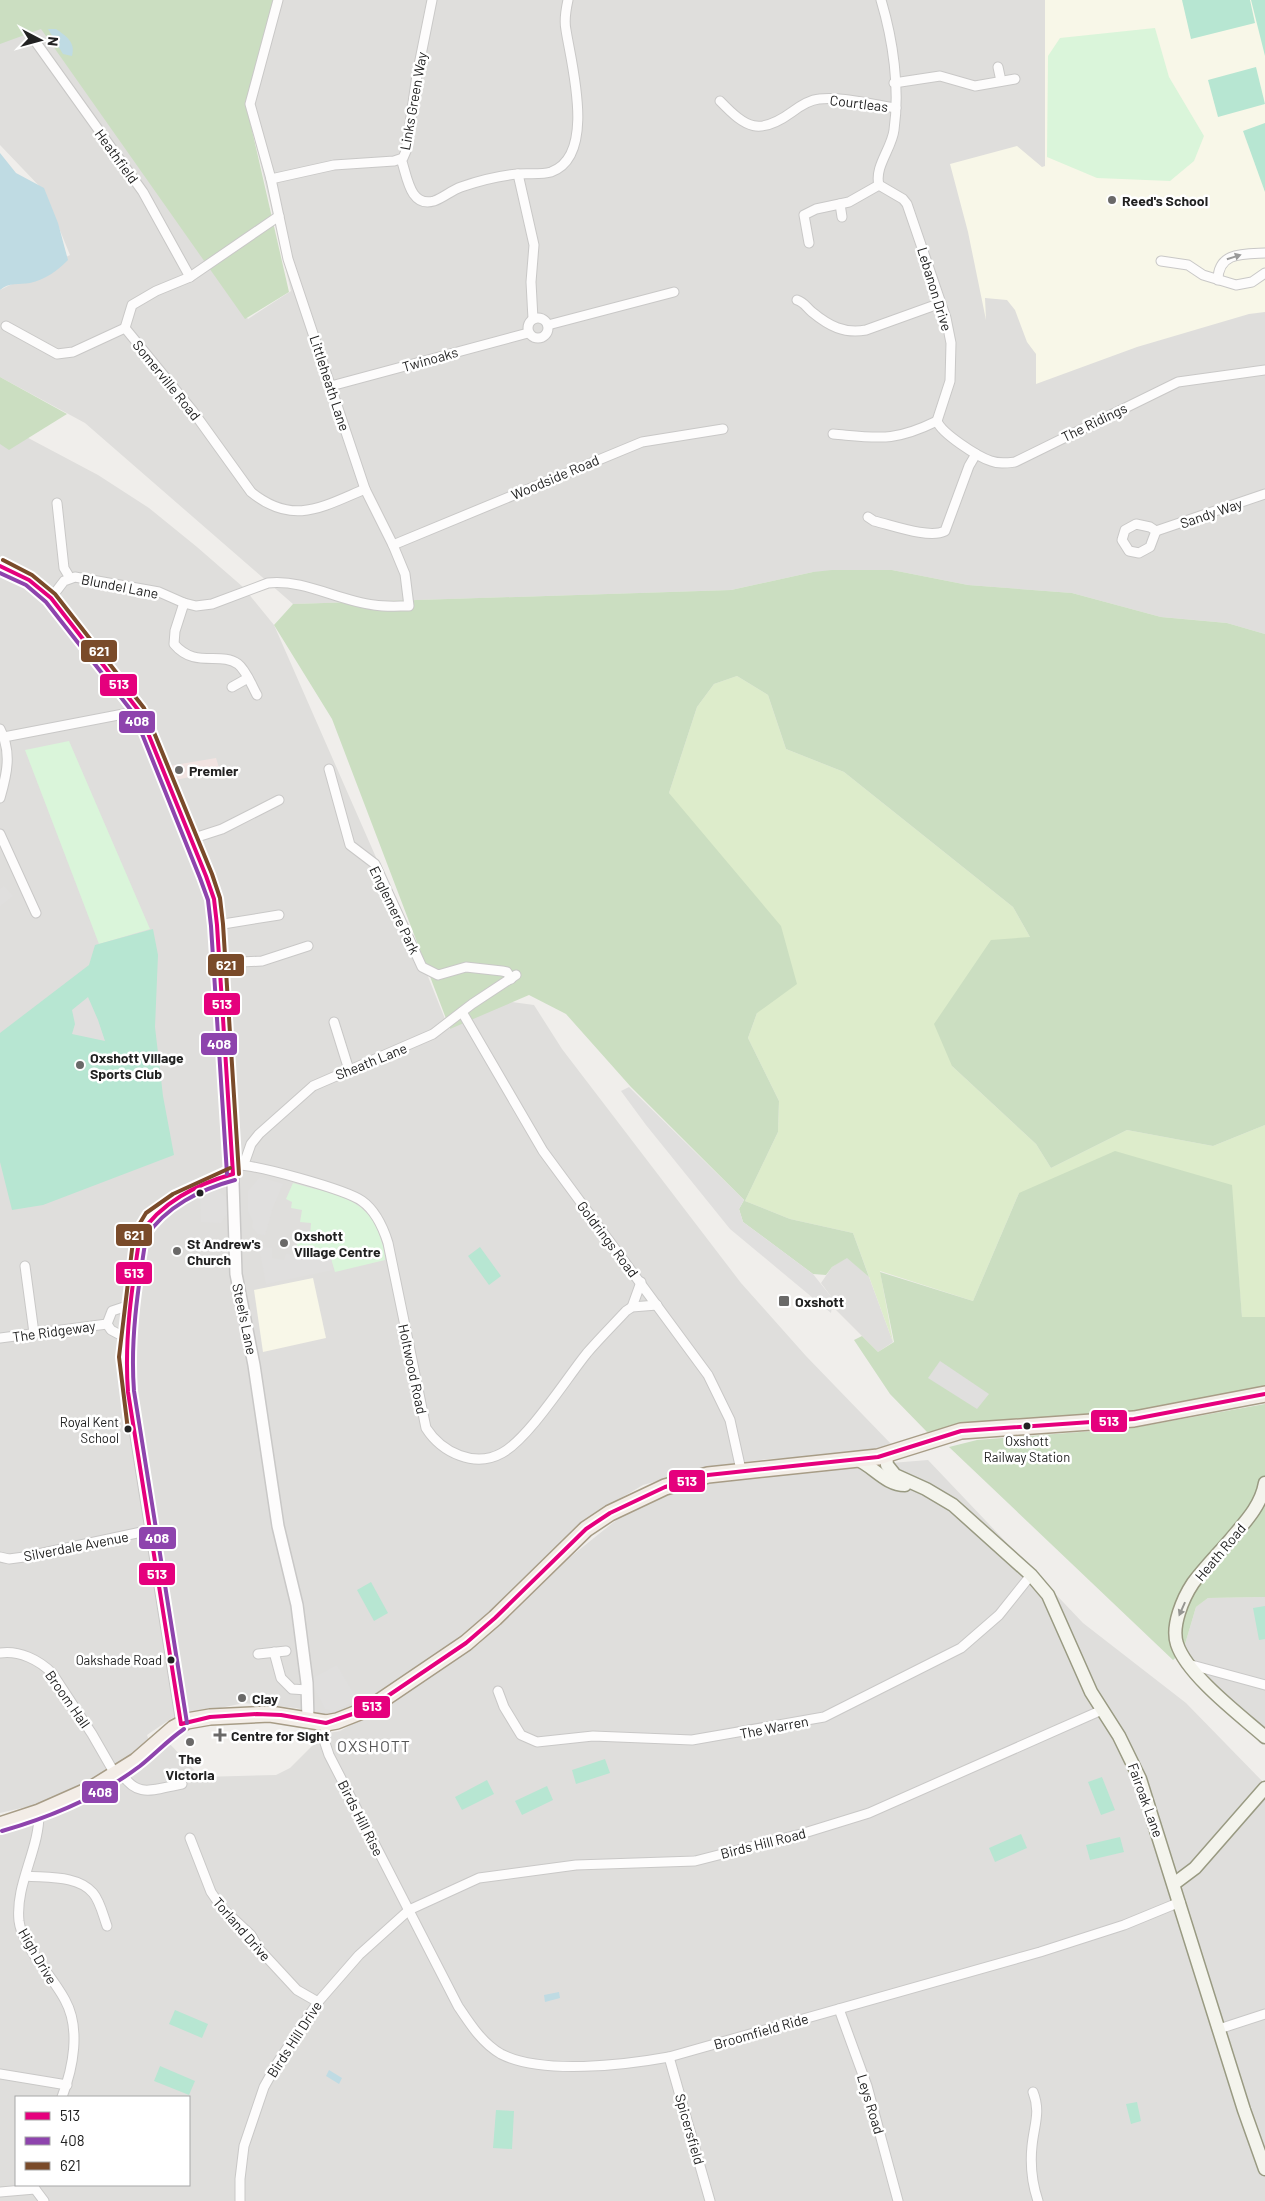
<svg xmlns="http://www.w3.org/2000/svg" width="1265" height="2201" viewBox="0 0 1265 2201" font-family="Barlow,sans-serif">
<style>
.residential{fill:#dfdedc;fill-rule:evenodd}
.commercial{fill:#f1e3e1}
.education{fill:#f8f7e8}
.grass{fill:#ddeccb}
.forest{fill:#cbdec1}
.park{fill:#daf5da}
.pitch{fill:#b7e6d2}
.parking{fill:#e0dfde}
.water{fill:#bfdbe3}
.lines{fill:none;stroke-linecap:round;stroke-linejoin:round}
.minor-casing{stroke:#c9c8c7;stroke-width:11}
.tertiary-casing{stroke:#c9c8c7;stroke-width:14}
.secondary-casing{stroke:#999a82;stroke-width:15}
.primary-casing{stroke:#a79c86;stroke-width:18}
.minor{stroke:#fdfcfc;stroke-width:9}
.tertiary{stroke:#fdfcfc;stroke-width:11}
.secondary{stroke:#f4f4ed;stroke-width:12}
.primary{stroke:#f3ede7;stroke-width:15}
.bus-1-casing{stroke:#fff;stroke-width:8}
.bus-2-casing{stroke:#fff;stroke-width:8}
.bus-3-casing{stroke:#fff;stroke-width:8}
.bus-1{stroke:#e5007d;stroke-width:4}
.bus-2{stroke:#8e44ad;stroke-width:4}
.bus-3{stroke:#7a4b2a;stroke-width:4}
.oneway{fill:#9a9a9a}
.oneway2{fill:#969692}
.poi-dot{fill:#6a6968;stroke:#fff;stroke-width:2}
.bus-dot{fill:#222;stroke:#fff;stroke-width:2}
.labels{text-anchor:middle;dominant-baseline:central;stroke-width:5;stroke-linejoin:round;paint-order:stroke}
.bus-label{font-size:13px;fill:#222;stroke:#fff;text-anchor:end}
.street-label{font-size:14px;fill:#222;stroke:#fff}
.poi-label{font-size:14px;font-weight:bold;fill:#222;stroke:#fff;text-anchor:start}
.quarter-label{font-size:16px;letter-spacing:1px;fill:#555;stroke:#fff}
.line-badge{stroke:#fff;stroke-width:2}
.badge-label{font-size:14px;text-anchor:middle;font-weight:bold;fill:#fff}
</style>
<rect width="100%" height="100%" fill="#f0eeeb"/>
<!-- residential -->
<g class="residential">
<path d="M280,0H1265V634L1227,623L1161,617L1072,593L968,585L892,570L813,572L731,590L293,604L85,423L0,377V290L70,255L44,191L0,145V42L44,26L248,319L291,291L246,103Z"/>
<path d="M0,423L98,475L149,508L197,547L243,587L274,625L425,969L449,1029L504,1001L534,1005L562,1049L741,1283L806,1356L893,1446L862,1455L768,1459L707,1467L643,1485L584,1520L474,1628L381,1697L332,1717L296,1708L244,1703L172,1718L147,1735L149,1741L133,1756L81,1788L43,1803L0,1813Z"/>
<path d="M847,1257L869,1277L893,1342L878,1352L832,1306L833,1299L821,1283L832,1267Z"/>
<path d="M928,1460L1083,1623L1186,1703L1265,1784V2201H0V1832L168,1742L201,1777L276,1775L290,1768L313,1745L319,1735L340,1731L372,1713L479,1644L569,1558L620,1517L665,1493L731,1476ZM16,2097H189V2185H16Z"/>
<path d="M1265,1597V1731L1205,1676L1183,1651L1196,1607L1208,1598Z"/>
</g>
<!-- commercial -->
<path class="commercial" d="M216,758L220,771L175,780L169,766Z"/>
<!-- education -->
<g class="education">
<path d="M1045,0H1265V312L1249,314L1137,347L1036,384V354L1027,342L1015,310L1007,300L985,298L986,320L968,232L950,164L1017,146L1042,167L1045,166Z"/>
<path d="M313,1278L326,1338L263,1352L254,1290Z"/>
</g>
<!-- grass -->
<path class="grass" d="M737,676L768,695L786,749L844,772L1013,907L1030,937L952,1066L1036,1144L1051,1168L1127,1130L1213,1146L1265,1125V1317H1242L1231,1185L1019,1193L973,1301L880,1271L893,1342L853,1233L790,1219L745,1201L778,1132L779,1101L748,1038L757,1013L669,793L697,707L714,684Z"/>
<!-- forest -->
<g class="forest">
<path d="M0,0H278L246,104L289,292L245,319L41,29L0,44Z"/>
<path d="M0,377L67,414L9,450L0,444Z"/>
<path d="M832,570H892L968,585L1072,593L1161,617L1227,623L1265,634V1125L1213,1146L1127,1130L1051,1168L1036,1144L952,1066L934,1024L991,940L1030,937L1013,907L844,772L786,749L768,695L737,676L714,684L697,707L669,793L781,926L797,984L757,1013L748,1038L779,1101L778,1132L745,1201L790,1219L853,1233L869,1277L847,1258L832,1267L826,1275L813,1274L743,1222L739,1209L744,1200L631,1087L566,1014L529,995L450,1029L332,719L274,625L293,604L731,590L813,572Z"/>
<path d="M1115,1151L1232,1185L1242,1317H1265V1388L1133,1411L927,1432L890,1394L854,1340L862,1336L878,1352L894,1342L880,1272L973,1301L1019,1193Z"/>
<path d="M1265,1404V1597L1208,1598L1196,1607L1183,1651L1173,1660L949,1447L977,1440L1132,1428Z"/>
</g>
<!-- park -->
<g class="park">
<path d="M1155,28L1169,77L1204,136L1194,161L1170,181L1097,178L1047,157L1048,56L1060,38Z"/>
<path d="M69,741L150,929L99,944L25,750Z"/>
<path d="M293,1183C327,1193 367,1196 379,1234C382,1243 385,1251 385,1260L335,1272L329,1252L309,1256L295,1255L299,1235L310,1237L311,1223L300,1222L302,1210L291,1208L292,1202L286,1199Z"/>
</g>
<!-- pitch -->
<g class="pitch">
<path d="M1182,0H1250L1255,23L1191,39Z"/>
<path d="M1251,0H1265V56Z"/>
<path d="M1256,67L1265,104L1218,117L1208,80Z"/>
<path d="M1265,123V192L1243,131Z"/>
<path d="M153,929L158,955L155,1027L163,1096L174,1155L43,1205L12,1210L0,1162V1033L89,965L95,945Z"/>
<path d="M480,1247L501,1276L489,1285L468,1256Z"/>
<path d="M371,1582L388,1613L374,1621L357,1590Z"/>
<path d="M1265,1606V1639L1259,1640L1253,1608Z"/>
<path d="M605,1759L610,1773L576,1784L572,1770Z"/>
<path d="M1102,1777L1115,1810L1101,1815L1088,1782Z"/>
<path d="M487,1780L494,1794L462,1810L455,1797Z"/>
<path d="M547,1786L553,1800L522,1815L515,1801Z"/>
<path d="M1021,1834L1027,1848L995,1862L989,1848Z"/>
<path d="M1120,1837L1124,1852L1090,1860L1086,1845Z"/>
<path d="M175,2010L208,2024L202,2038L169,2024Z"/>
<path d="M160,2066L195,2081L189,2095L154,2081Z"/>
<path d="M1137,2102L1141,2121L1131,2124L1126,2104Z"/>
<path d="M496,2110L514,2111L512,2149L493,2148Z"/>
</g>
<!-- parking -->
<g class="parking">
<path d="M4,886L13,896L0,906V889Z"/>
<path d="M88,997L98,1020L105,1041L72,1034L75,1024L72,1010Z"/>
<path d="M629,1087L744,1200L739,1209L743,1222L813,1274L833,1299L831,1313L730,1229L646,1125L621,1091Z"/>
<path d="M260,1177L283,1184L273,1207L265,1235L258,1234L252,1227L253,1221L248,1211V1191Z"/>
<path d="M216,1189L228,1199V1212L221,1223L201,1222L200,1195Z"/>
<path d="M259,1247L272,1248V1258L284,1260L286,1254L309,1256L330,1252L333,1270L266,1284Z"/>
<path d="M940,1361L989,1394L977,1409L928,1378Z"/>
<path d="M337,1665L357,1699L338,1710H331L325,1709L314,1688L313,1678Z"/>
</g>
<!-- water -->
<g class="water">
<path d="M48,29H56C66,36 76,42 72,56L63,54Z"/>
<path d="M0,153L16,173L44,188L58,223L68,260C58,270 45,280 30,283C19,285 9,282 0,290Z"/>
<path d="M559,1992L560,1998L545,2002L544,1995Z"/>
<path d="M329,2070L342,2078L339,2084L326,2076Z"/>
</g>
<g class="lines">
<!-- minor casing -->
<g class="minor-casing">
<g id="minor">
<path d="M35,41L143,192L190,277"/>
<path d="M998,67L1001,81"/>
<path d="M894,83L940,76L975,86L1015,79"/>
<path d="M720,101C746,128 759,136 792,112C800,106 809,100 819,99C841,96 873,105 896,108"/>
<path d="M401,159C407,174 409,208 434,201C443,198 452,190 461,187C478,181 498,176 517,174C527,173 541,175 551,172C597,156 571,63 566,30C564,21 566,9 568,0"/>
<path d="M518,174L534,245L531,282L533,319"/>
<path d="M271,179L334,165L394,161L403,158L406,151L417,75L432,0"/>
<path d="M879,185L903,199L907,204L946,318L951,343L950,381L937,421"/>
<path d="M879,185C874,167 892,148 894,130C900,88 893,40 881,0"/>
<path d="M840,204L842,217"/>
<path d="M279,216L190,277L156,291L132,305L125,328L192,410L251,492C293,526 322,507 365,489"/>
<path d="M809,243L804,215L816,209L849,202L879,185"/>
<path d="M1161,261L1188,265L1203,275L1236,285L1252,282L1265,273"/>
<path d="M1218,280C1218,252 1243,254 1265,253"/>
<path d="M797,300C804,302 806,307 812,312C829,326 844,334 866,330L941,303"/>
<circle cx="538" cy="328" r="10"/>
<path d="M548,325L674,292"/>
<path d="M6,326L57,354L73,352L125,328"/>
<path d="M331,386L528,333"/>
<path d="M937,421C941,433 978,457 991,461C999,464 1006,463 1015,462L1178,382L1265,370"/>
<path d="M833,434C880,438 894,442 937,421"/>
<path d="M57,503L64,568L70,578"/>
<path d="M868,517L874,521C892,525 929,539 945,531L969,466L976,454"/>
<path d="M1136,524L1150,527L1156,531L1150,547L1139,553L1129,551L1122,540L1125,530Z"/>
<path d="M1156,531L1265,494"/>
<path d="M393,545L642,442L723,429"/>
<path d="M51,598L64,581L75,577L159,592L184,603L196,606L212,604L268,583C305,579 338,601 374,605C386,607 398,606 409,606L405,574L393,545L365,489L288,259L271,179L250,104L278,0"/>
<path d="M184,603L175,631L174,644C195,669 220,651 238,664C246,670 252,686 257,695"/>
<path d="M232,687L248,678"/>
<path d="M0,729C12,752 7,774 0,798"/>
<path d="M4,737L139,711"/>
<path d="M329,769L350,845L375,864L422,967L438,975L466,967L502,971L507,972L511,979"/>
<path d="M0,834L36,913"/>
<path d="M191,839L222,829L279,800"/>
<path d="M217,925L279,915"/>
<path d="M219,969L241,962L262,961L308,946"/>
<path d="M462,1012L543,1151L708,1375L730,1420L741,1470"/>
<path d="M334,1022L349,1070"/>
<path d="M244,1164L251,1144L259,1134L313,1086L433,1034L472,1004L516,975"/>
<path d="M233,1165C252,1163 347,1190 362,1201C376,1211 383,1227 388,1243L426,1428C442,1453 475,1468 502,1453C529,1438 566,1379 587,1353C599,1339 613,1325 626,1311L632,1307L657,1305"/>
<path d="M25,1266L34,1333"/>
<path d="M632,1307L641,1282"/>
<path d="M0,1338L107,1324"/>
<path d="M126,1338L111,1330L107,1324L112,1311L130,1305"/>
<path d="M0,1557L9,1559L24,1557L151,1530"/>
<path d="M274,1652L281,1678L292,1689L307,1690"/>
<path d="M0,1653C19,1650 39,1660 52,1673L92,1734L115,1774"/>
<path d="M258,1654L286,1651"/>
<path d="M1188,1664L1265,1685"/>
<path d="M498,1691L504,1707L521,1735L537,1742L593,1736L692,1740L824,1717L961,1648L999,1615L1031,1575"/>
<path d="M326,1723L325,1743L329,1755L458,2006C470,2024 482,2043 501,2054C542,2075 625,2065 669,2057L1040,1952L1124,1925L1180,1902"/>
<path d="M181,1724L128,1392C122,1339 132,1287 140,1235C152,1208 204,1180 233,1174"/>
<path d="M120,1771C137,1800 154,1789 182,1784"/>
<path d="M39,1812C40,1849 15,1884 19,1921C21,1936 31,1950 39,1962C48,1974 58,1987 65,2000C81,2029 73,2068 62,2097"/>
<path d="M190,1838L211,1892L222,1908L251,1935L259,1949L297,1990L318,2002"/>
<path d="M26,1876C47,1878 78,1875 93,1893C100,1901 103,1915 107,1926"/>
<path d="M839,2009L867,2086L898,2201"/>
<path d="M1219,2029L1265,2014"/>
<path d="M669,2057L710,2201"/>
<path d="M0,2074L67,2085"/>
<path d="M1033,2092C1041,2112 1034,2125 1032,2146C1030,2165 1032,2183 1038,2201"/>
<path d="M35,2189L44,2201"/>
<path d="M0,2192L35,2189"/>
<path d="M240,2201V2179L244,2146L264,2087L278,2062L318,2002L359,1955L409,1910L479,1878L576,1865L695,1861L801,1834L869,1813L1102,1710"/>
</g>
</g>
<!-- tertiary casing -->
<g class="tertiary-casing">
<path id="tertiary" d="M0,566L29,580L51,598L139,711L211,890L217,925L220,1005L232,1152L236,1274L254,1365L278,1526L297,1605L307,1683L308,1721"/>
</g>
<!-- secondary casing -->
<g class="secondary-casing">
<g id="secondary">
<path d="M886,1455L887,1465L895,1475L926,1489L953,1505L1031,1575L1048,1595L1091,1692L1119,1736L1140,1779L1244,2110L1265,2169"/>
<path d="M858,1460C874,1467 886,1485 905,1485"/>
<path d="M1265,1483C1261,1506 1245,1522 1230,1540C1218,1554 1204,1568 1193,1583C1183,1598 1171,1626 1177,1644C1187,1675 1240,1715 1265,1737"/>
<path d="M1175,1883L1195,1868L1265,1788"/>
</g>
</g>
<!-- primary casing -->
<g class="primary-casing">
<path id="primary" d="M0,1825L39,1812L91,1789L136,1761L174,1728L187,1721L210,1717L270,1714L326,1723L337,1721L370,1708L466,1643L495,1618L586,1529L610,1513L665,1487L708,1475L878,1457L961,1431L1134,1419L1265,1394"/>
</g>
<!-- minor -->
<use href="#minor" class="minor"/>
<!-- tertiary -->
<use href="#tertiary" class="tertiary"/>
<!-- secondary -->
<use href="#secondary" class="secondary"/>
<!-- primary -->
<use href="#primary" class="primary"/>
<!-- bus-1 casing -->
<g class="bus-1-casing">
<g id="bus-1">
<path d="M0,566L29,580L51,598L139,711L206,876L214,899L217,925L233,1174"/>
<path d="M181,1724L210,1717L257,1714L281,1715L326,1723L370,1708L466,1643L495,1618L586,1529L610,1513L665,1487L708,1475L878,1457L961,1431L1134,1419L1265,1394"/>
<path d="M181,1724L128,1392C124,1339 132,1287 140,1235C160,1203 197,1184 233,1174"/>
</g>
</g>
<!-- bus-2 casing -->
<g class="bus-2-casing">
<g id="bus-2">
<path d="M0,573L26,585L46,602L134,714L200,878L208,900L211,926L227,1174"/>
<path d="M187,1723L134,1391C130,1339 138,1289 146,1237C165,1207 201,1189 235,1180"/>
<path d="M2,1831C51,1817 99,1797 140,1766C155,1754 168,1740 184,1729"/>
</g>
</g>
<!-- bus-3 casing -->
<g class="bus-3-casing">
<g id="bus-3">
<path d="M3,560L32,575L55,594L144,708L212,874L220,898L223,924L239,1174"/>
<path d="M128,1430L119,1357L134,1233L146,1213L173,1194L230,1168"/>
</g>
</g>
<!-- bus-1 -->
<use href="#bus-1" class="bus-1"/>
<!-- bus-2 -->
<use href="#bus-2" class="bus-2"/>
<!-- bus-3 -->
<use href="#bus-3" class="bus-3"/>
</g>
<!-- one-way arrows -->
<defs><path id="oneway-solid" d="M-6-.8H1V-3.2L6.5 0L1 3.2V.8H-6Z" transform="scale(1.25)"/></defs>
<use class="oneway" href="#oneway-solid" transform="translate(1234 257) rotate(-18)"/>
<use class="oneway2" href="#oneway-solid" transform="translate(1182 1609) rotate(114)"/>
<!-- markers -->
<g class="poi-dot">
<circle cx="1112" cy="200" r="5"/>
<circle cx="179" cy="770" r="5"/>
<circle cx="80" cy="1065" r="5"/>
<circle cx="284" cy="1243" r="5"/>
<circle cx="177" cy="1251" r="5"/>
<rect x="778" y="1295" width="12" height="12" rx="2.5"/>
<circle cx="242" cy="1698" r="5"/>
<path d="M217.5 1727.5h5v5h5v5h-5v5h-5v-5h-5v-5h5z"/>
<circle cx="190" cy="1742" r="5"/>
</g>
<g class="bus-dot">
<circle cx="200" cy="1193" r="4.5"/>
<circle cx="1027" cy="1426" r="4.5"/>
<circle cx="128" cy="1429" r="4.5"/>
<circle cx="171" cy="1660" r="4.5"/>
</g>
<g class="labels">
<!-- bus labels -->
<g class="bus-label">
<text x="119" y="1422">Royal Kent<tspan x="119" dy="16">School</tspan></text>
<text x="1027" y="1441" text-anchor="middle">Oxshott<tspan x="1027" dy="16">Railway Station</tspan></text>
<text x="162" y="1660">Oakshade Road</text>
</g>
<!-- street labels -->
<g class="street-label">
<text transform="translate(413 101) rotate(-80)">Links Green Way</text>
<text transform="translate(859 103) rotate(7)">Courtleas</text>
<text transform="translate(117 156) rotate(54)">Heathfield</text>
<text transform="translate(935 289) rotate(73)">Lebanon Drive</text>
<text transform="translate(430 359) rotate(-16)">Twinoaks</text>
<text transform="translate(167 380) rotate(51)">Somerville Road</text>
<text transform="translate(330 383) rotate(72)">Littleheath Lane</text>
<text transform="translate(1094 422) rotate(-26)">The Ridings</text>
<text transform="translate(555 477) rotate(-23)">Woodside Road</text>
<text transform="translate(1211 513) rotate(-19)">Sandy Way</text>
<text transform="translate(120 586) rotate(11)">Blundel Lane</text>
<text transform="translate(395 910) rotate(64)">Englemere Park</text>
<text transform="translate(371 1061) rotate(-22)">Sheath Lane</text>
<text transform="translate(608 1239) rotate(53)">Goldrings Road</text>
<text transform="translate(245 1319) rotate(78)">Steel's Lane</text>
<text transform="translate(54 1331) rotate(-8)">The Ridgeway</text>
<text transform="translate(413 1369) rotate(78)">Holtwood Road</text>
<text transform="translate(76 1546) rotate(-11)">Silverdale Avenue</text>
<text transform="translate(1220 1552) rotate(-50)">Heath Road</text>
<text transform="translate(68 1699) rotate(55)">Broom Hall</text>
<text transform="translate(774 1727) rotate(-11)">The Warren</text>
<text transform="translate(1146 1800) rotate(70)">Fairoak Lane</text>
<text transform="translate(361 1818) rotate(63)">Birds Hill Rise</text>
<text transform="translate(763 1843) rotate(-14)">Birds Hill Road</text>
<text transform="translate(242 1929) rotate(49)">Torland Drive</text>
<text transform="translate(38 1956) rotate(60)">High Drive</text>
<text transform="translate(761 2031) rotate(-16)">Broomfield Ride</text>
<text transform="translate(294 2039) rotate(-57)">Birds Hill Drive</text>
<text transform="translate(871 2104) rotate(73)">Leys Road</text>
<text transform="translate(690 2129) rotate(74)">Spicersfield</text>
</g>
<!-- poi labels -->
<g class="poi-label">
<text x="1122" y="200">Reed's School</text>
<text x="189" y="770">Premier</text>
<text x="90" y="1057">Oxshott Village<tspan x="90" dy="16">Sports Club</tspan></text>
<text x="294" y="1235">Oxshott<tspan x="294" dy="16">Village Centre</tspan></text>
<text x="187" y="1243">St Andrew's<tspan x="187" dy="16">Church</tspan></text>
<text x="795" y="1301">Oxshott</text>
<text x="252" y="1698">Clay</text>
<text x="231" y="1735">Centre for Sight</text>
<text x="190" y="1758" text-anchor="middle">The<tspan x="190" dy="16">Victoria</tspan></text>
</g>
<!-- quarter labels -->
<g class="quarter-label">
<text x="374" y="1745">OXSHOTT</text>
</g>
</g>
<g class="line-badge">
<rect x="80" y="639" width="38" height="24" rx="5" fill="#7a4b2a"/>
<rect x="99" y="673" width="39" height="24" rx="5" fill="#e5007d"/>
<rect x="118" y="710" width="38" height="24" rx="5" fill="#8e44ad"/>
<rect x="207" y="953" width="38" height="24" rx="5" fill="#7a4b2a"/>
<rect x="203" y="992" width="38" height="24" rx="5" fill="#e5007d"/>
<rect x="200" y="1032" width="38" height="24" rx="5" fill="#8e44ad"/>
<rect x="115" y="1223" width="38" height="24" rx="5" fill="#7a4b2a"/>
<rect x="115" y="1261" width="38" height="24" rx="5" fill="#e5007d"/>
<rect x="1090" y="1409" width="38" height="24" rx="5" fill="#e5007d"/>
<rect x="668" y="1469" width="38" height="24" rx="5" fill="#e5007d"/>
<rect x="138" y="1526" width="39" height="24" rx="5" fill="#8e44ad"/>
<rect x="138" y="1562" width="38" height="24" rx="5" fill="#e5007d"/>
<rect x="353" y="1695" width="38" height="24" rx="5" fill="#e5007d"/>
<rect x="81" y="1780" width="38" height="24" rx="5" fill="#8e44ad"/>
</g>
<g class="badge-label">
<text x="99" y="656">621</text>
<text x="119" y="689">513</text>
<text x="137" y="726">408</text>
<text x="226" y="970">621</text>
<text x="222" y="1009">513</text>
<text x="219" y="1049">408</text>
<text x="134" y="1240">621</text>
<text x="134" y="1278">513</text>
<text x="1109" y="1426">513</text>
<text x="687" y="1486">513</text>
<text x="157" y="1543">408</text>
<text x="157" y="1579">513</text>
<text x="372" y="1711">513</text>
<text x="100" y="1797">408</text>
</g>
<!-- legend -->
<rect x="15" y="2096" width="175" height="90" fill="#ffffff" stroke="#a7a7a7"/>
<rect x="25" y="2112" width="25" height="8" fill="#e5007d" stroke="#a7a7a7"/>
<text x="60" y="2121" font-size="15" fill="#222222">513</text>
<rect x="25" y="2137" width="25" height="8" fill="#8e44ad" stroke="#a7a7a7"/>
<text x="60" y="2146" font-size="15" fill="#222222">408</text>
<rect x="25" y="2162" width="25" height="8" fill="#7a4b2a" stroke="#a7a7a7"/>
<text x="60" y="2171" font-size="15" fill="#222222">621</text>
<!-- north arrow -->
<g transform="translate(40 40) rotate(96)" stroke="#ffffff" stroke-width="4" paint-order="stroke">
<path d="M0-4L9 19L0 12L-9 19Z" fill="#222222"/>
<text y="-8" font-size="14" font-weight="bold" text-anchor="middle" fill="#222222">N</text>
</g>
</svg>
